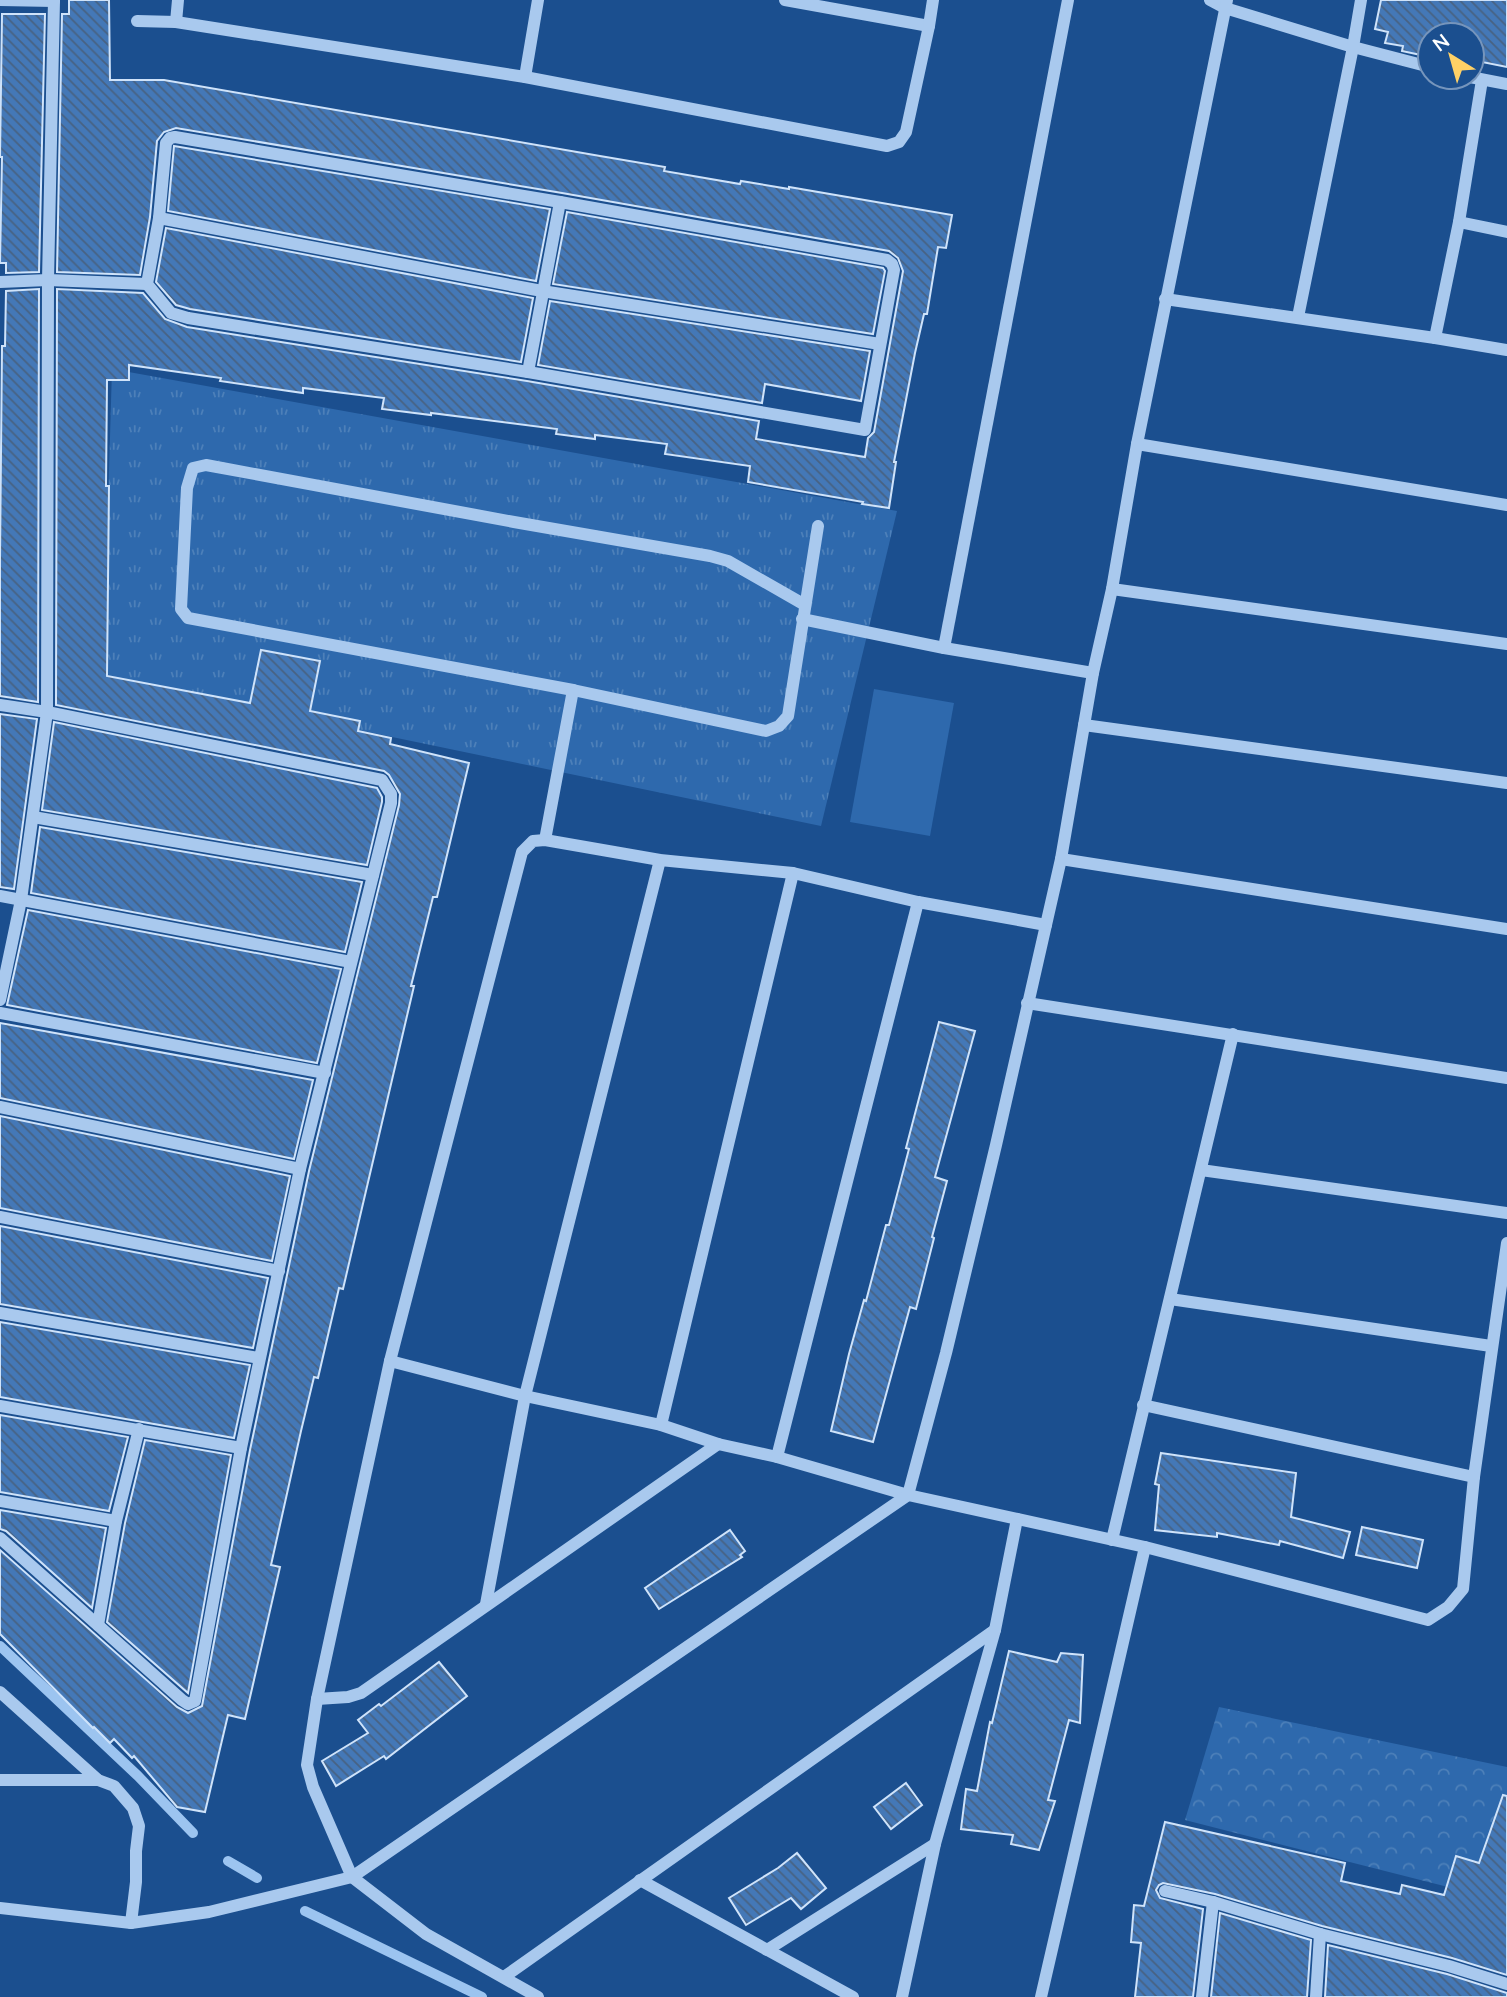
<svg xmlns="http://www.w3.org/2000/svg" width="1507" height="1997" viewBox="0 0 1507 1997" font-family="Lato,sans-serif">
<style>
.grass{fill:url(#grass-tufts)}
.forest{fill:url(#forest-crowns)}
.pitch{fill:#2e69ad}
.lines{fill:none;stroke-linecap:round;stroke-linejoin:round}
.stream{stroke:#9cc4f0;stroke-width:10}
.building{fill:url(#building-back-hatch);stroke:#cfe3fa;stroke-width:2}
.minor{stroke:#a9c9ee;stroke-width:12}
</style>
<defs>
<pattern id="grass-tufts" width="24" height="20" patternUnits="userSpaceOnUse" patternTransform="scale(1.75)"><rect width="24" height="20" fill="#2e69ad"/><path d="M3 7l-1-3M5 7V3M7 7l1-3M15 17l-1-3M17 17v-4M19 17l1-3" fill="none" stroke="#4d80b9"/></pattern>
<pattern id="forest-crowns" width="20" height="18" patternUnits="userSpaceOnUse" patternTransform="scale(1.75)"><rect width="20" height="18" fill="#2e69ad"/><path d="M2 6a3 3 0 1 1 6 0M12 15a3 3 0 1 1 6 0" fill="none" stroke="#4d80b9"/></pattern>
<pattern id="building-back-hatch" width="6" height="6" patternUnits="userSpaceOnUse" patternTransform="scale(1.75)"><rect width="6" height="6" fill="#4478b7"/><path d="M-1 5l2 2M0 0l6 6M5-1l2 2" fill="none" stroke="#486282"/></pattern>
</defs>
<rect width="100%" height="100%" fill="#1b4f8f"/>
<!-- grass -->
<path class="grass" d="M112,369L897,511L821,826L103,677Z"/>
<!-- forest -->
<path class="forest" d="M1219,1707L1507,1767V1902L1185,1820Z"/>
<!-- pitch -->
<path class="pitch" d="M874,689L954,703L930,836L850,822Z"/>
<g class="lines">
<!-- stream -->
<g class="stream">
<path d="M0,1646L138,1776L193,1833"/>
<path d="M228,1861L257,1878"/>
<path d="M305,1911L482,1997"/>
</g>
</g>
<!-- building -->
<g class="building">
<path d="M69,0H109L110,80H164L600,156L665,167L664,171L740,184L741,181L789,189V187L952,215L946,248L938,247L927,314H924L915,353L894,462H896L889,508L862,504L863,502L748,482L750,466L665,454L667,444L595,435V439L556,434L557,429L431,413V415L382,409L384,398L303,388V393L220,381L221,378L129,365V380H107L106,486H109L107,676L250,703L261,650L320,661L310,711L360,721L358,731L391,738L390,744L469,763L437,897H433L411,986H414L343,1289L339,1288L318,1378L314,1377L301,1431L271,1565L280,1567L245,1719L228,1715L205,1812L177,1807L134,1756L132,1758L114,1739L110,1743L94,1727L93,1728L0,1634V1550L177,1707L188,1713L202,1706L250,1450L309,1171L399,805L400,794L389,775L384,771L56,705L57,289L143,293L165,319L187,327L527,381L759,421L756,439L865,457L868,438L874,432L903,271L898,258L889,251L562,193L176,128L164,132L157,141L150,217L140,275L57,272L62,14H69Z"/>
<path d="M1381,0H1507V67L1472,60V35H1430V57L1402,51L1403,46L1385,43L1388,32L1375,29Z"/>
<path d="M2,14H45L39,272L6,273V263H0L2,157H0Z"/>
<path d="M174,146L550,209L536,281L168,211Z"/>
<path d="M567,212L883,268L885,271L873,334L553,284Z"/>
<path d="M166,228L533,298L521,362L190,309L176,305L156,282Z"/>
<path d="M39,289L38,702L0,696V559L2,346H5L6,291Z"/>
<path d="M550,301L870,351L861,401L765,384L762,403L538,365Z"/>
<path d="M0,714L37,719L14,889L0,887Z"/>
<path d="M54,722L377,788L382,797V802L367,865L42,810Z"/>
<path d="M40,827L362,882L345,952L31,893Z"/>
<path d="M28,910L341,969L317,1063L7,1005Z"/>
<path d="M939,1022L975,1031L935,1177L947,1181L932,1237L934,1238L916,1309L910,1307L873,1442L831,1431L849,1354L864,1300L866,1301L886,1225H889L909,1149L906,1148Z"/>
<path d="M0,1023L313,1080L294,1159L0,1098Z"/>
<path d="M0,1116L290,1176L272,1261L0,1208Z"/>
<path d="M0,1226L268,1278L253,1348L0,1304Z"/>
<path d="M0,1322L250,1365L234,1438L0,1397Z"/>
<path d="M0,1415L128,1437L109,1511L0,1492Z"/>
<path d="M145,1440L231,1455L188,1693L107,1622L125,1523Z"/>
<path d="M1161,1453L1296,1473L1291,1517L1350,1532L1343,1558L1280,1541L1279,1545L1217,1533V1537L1155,1530L1159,1485L1155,1484Z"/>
<path d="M0,1510L106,1528L92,1608L6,1531L0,1529Z"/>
<path d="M1362,1527L1423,1540L1417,1568L1356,1555Z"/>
<path d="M730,1530L745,1551L740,1555L742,1557L659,1609L645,1588Z"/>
<path d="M1009,1651L1057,1662L1061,1653L1083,1655L1080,1723L1069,1720L1048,1800L1055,1801L1039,1850L1011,1844L1013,1835L961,1829L966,1789L977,1791L990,1722L992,1723Z"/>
<path d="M439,1662L467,1696L386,1759L384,1756L336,1786L322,1761L368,1733L358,1720L379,1704L381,1706Z"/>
<path d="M906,1783L922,1805L891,1829L874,1807Z"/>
<path d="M1503,1795L1507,1796V1975L1452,1958L1322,1926L1215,1894L1163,1883L1159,1885L1156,1890L1160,1898L1203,1909L1193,1997H1135L1141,1943L1131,1942L1134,1905L1144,1906L1165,1822L1345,1863L1341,1881L1400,1894L1402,1885L1444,1895L1456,1856L1479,1863Z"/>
<path d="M797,1853L826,1888L801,1909L791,1898L746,1925L729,1898L778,1868Z"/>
<path d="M1220,1913L1311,1940L1307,1997H1211Z"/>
<path d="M1328,1945L1447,1974L1507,1993V1997H1325Z"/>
</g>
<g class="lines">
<!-- minor -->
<g class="minor">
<path d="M0,0L54,1"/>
<path d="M785,0L929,26"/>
<path d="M1210,0L1225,8L1353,47L1430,67"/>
<path d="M137,21L176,22L525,77L887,146L899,142L906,132L929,26L933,0"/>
<path d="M176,22L178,0"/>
<path d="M525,77L538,0"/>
<path d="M1470,77L1507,84"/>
<path d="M175,137L560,202L887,260L892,264L894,270L865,430L528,372L188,318L171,313L147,284L159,218L166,143L170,138Z"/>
<path d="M159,218L542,291L880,344"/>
<path d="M1459,222L1507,232"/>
<path d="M0,282L48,280L147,284"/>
<path d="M1165,299L1435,338L1507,350"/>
<path d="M1298,317L1353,47L1361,0"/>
<path d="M1435,338L1459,222L1482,80"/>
<path d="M528,372L560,202"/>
<path d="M1137,444L1507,505"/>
<path d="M1112,589L1507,644"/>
<path d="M805,605L728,561L710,556L514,522L206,465L193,468L187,488L181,609L188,618L573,690L766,731L779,726L788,716L818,526"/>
<path d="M802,619L944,648L1093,673"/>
<path d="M944,648L1068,0"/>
<path d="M0,705L47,712L382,780L391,794V803L300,1169L241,1448L195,1701L188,1704L182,1700L0,1538"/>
<path d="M1084,725L1507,783"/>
<path d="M33,817L373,875"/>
<path d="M545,840L573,690"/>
<path d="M1061,859L1507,929"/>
<path d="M0,896L351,962"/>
<path d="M0,1000L21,900L47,712L48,280L54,0"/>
<path d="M1027,1003L1507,1078"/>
<path d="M0,1013L325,1073"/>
<path d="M0,1107L300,1169"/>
<path d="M1201,1170L1507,1213"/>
<path d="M0,1217L279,1271"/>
<path d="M1170,1299L1491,1346"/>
<path d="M0,1313L259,1358"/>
<path d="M390,1361L525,1396L661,1425L718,1444L777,1457L908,1495L1145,1547L1428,1620L1448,1607L1463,1589L1474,1477L1507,1243"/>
<path d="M1143,1405L1474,1477"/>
<path d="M0,1406L241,1448"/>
<path d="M661,1425L793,873"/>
<path d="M777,1457L918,902"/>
<path d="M0,1501L116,1521"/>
<path d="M1112,1540L1233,1034"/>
<path d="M486,1604L525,1396L660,860"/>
<path d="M98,1625L116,1521L139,1429"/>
<path d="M0,1692L98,1780L114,1786L133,1808L139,1826L136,1851V1882L131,1923"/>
<path d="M317,1699L348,1697L361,1693L718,1444"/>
<path d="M0,1780H98"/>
<path d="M640,1880L853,1997"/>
<path d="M1165,1891L1213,1902L1320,1934L1449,1966L1507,1984"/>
<path d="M0,1908L131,1923L209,1912L352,1877L908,1495L946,1353L996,1145L1061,859L1093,673L1112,589L1137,444L1227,0"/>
<path d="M767,1950L935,1844"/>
<path d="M504,1977L995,1630"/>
<path d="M538,1997L426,1934L352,1877L313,1787L307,1765L317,1699L390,1361L522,852L533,841L545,840L660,860L793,873L918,902L1046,925"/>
<path d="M902,1997L935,1844L995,1630L1017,1519"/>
<path d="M1041,1997L1145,1547"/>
<path d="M1202,1997L1213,1902"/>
<path d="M1316,1997L1320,1934"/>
</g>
</g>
<!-- north arrow -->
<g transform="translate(1451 56) rotate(323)"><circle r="33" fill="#1b4f8f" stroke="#7695bc" stroke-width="2"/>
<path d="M0-5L12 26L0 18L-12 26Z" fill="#ffd166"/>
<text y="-10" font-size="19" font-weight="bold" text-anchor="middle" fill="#ffffff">N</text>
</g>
</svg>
